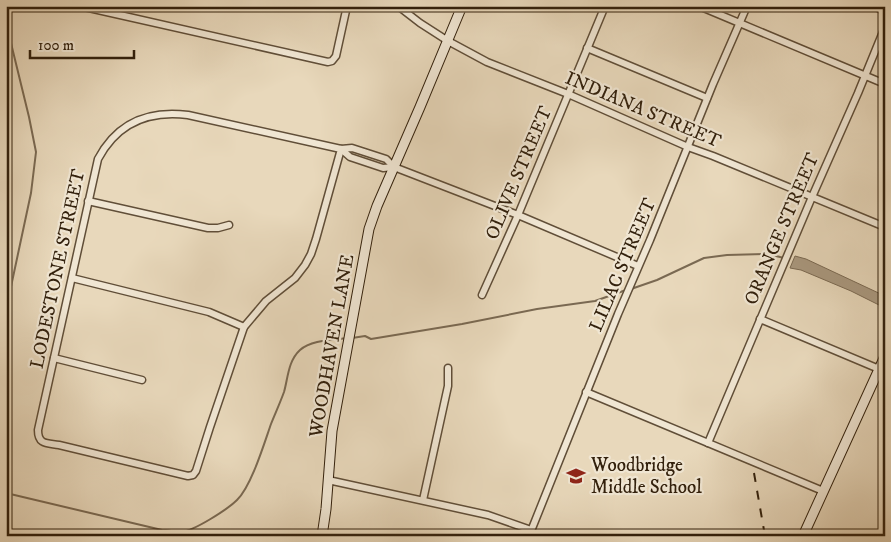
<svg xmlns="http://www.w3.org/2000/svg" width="891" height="542" viewBox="0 0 891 542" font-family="'IM FELL DW Pica',serif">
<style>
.water{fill:#aa9980;stroke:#7a6952}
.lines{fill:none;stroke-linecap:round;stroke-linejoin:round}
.stream{stroke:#7a6952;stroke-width:2}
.street-casing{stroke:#604e38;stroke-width:9}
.secondary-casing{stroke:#32200c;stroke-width:11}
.street{stroke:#f0e6d3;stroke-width:6}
.secondary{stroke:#f0e6d3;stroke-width:9}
.rail{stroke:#32200c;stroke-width:2;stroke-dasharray:9 9;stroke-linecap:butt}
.labels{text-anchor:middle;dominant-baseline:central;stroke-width:4.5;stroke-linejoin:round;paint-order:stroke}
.street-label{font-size:19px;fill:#32200c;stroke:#f0e6d3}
.poi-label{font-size:19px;fill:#32200c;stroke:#f0e6d3;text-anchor:start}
</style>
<rect width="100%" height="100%" fill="#e8d8bb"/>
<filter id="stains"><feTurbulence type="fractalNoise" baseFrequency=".004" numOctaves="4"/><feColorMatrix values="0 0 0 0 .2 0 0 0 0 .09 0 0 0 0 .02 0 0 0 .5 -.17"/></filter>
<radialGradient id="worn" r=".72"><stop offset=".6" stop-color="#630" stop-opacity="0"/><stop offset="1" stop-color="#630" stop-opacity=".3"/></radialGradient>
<!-- water -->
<path class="water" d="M795,256L806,259L885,296V308L851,291L801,270L790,268Z"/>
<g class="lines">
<!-- stream -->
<g class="stream">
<path d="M6,30L9,35L29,117L36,152L31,193L6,310"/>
<path d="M631,289L657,280L704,258L727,255L768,254L784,258"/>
<path d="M352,338L365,336L371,339L462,324L537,309L595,301L626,290"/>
<path d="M6,493L162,530C168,530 175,532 181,532C194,531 228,509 237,500C251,487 264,444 271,424C275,414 280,403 284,392C288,378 288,361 300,350C311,340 332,340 347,338"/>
</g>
<!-- street casing -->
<g class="street-casing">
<g id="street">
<path d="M80,6L328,62L332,61L336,56L347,6"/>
<path d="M398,6L420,23L448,41L487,62L568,94L688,147L713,156L885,227"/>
<path d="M699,6L885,84"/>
<path d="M873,6L885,11"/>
<path d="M587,48L707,98"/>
<path d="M341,149L316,239L311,254L305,265L295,278L266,301L244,327L210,427L196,471L193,475L188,476L59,445C47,443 38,445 38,430L98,159C117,123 148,110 188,115L341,149L352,148L386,159L394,167L518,215L638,266"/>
<path d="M341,149L350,157L383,168L394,167"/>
<path d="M88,201L208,228H218L229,225"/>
<path d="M72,278L209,312L244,327"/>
<path d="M482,295L518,215L605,6"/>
<path d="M760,319L879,369"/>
<path d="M54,358L142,380"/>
<path d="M586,392L823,491"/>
<path d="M708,443L812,197L858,93L885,27"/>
<path d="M328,480L488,515L531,530"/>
<path d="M423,500L448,386V368"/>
<path d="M529,536L618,314L650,240L713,84L747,6"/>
</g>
</g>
<!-- secondary casing -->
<g class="secondary-casing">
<g id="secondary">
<path d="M322,536L326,509L332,431L369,229L377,206L420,107L462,6"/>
<path d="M803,536L885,356"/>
</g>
</g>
<!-- street -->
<use href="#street" class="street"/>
<!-- secondary -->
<use href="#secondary" class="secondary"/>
<!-- rail -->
<path class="rail" d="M754,473L765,536"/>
</g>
<!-- icons -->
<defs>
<g id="school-bare" transform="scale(1.5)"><path d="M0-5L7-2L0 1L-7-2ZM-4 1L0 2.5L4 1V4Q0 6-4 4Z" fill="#8f2418" stroke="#f0e6d3" stroke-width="2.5" paint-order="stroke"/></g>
</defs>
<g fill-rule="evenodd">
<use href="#school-bare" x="576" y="476"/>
</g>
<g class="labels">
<!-- street labels -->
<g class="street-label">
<text transform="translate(643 110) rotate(23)">INDIANA STREET</text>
<text transform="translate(519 173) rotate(-67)">OLIVE STREET</text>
<text transform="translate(782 229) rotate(-67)">ORANGE STREET</text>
<text transform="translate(623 265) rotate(-67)">LILAC STREET</text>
<text transform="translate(58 269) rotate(-78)">LODESTONE STREET</text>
<text transform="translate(332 346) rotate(-80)">WOODHAVEN LANE</text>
</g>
<!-- poi labels -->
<g class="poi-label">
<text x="591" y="465">Woodbridge<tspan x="591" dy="22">Middle School</tspan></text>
</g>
</g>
<!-- margin -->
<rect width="891" height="542" fill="none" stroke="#e8d8bb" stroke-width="25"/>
<rect x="8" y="8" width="876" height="527" fill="none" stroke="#32200c" stroke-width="2.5"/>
<rect x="12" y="12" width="866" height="517" fill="none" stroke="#32200c"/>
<!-- scale -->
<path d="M30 50v8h104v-8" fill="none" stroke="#32200c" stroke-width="2.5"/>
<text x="38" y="50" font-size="15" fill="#32200c" stroke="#f0e6d3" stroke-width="4" paint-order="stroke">100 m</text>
<rect width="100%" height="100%" filter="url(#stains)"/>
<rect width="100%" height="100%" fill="url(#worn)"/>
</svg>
